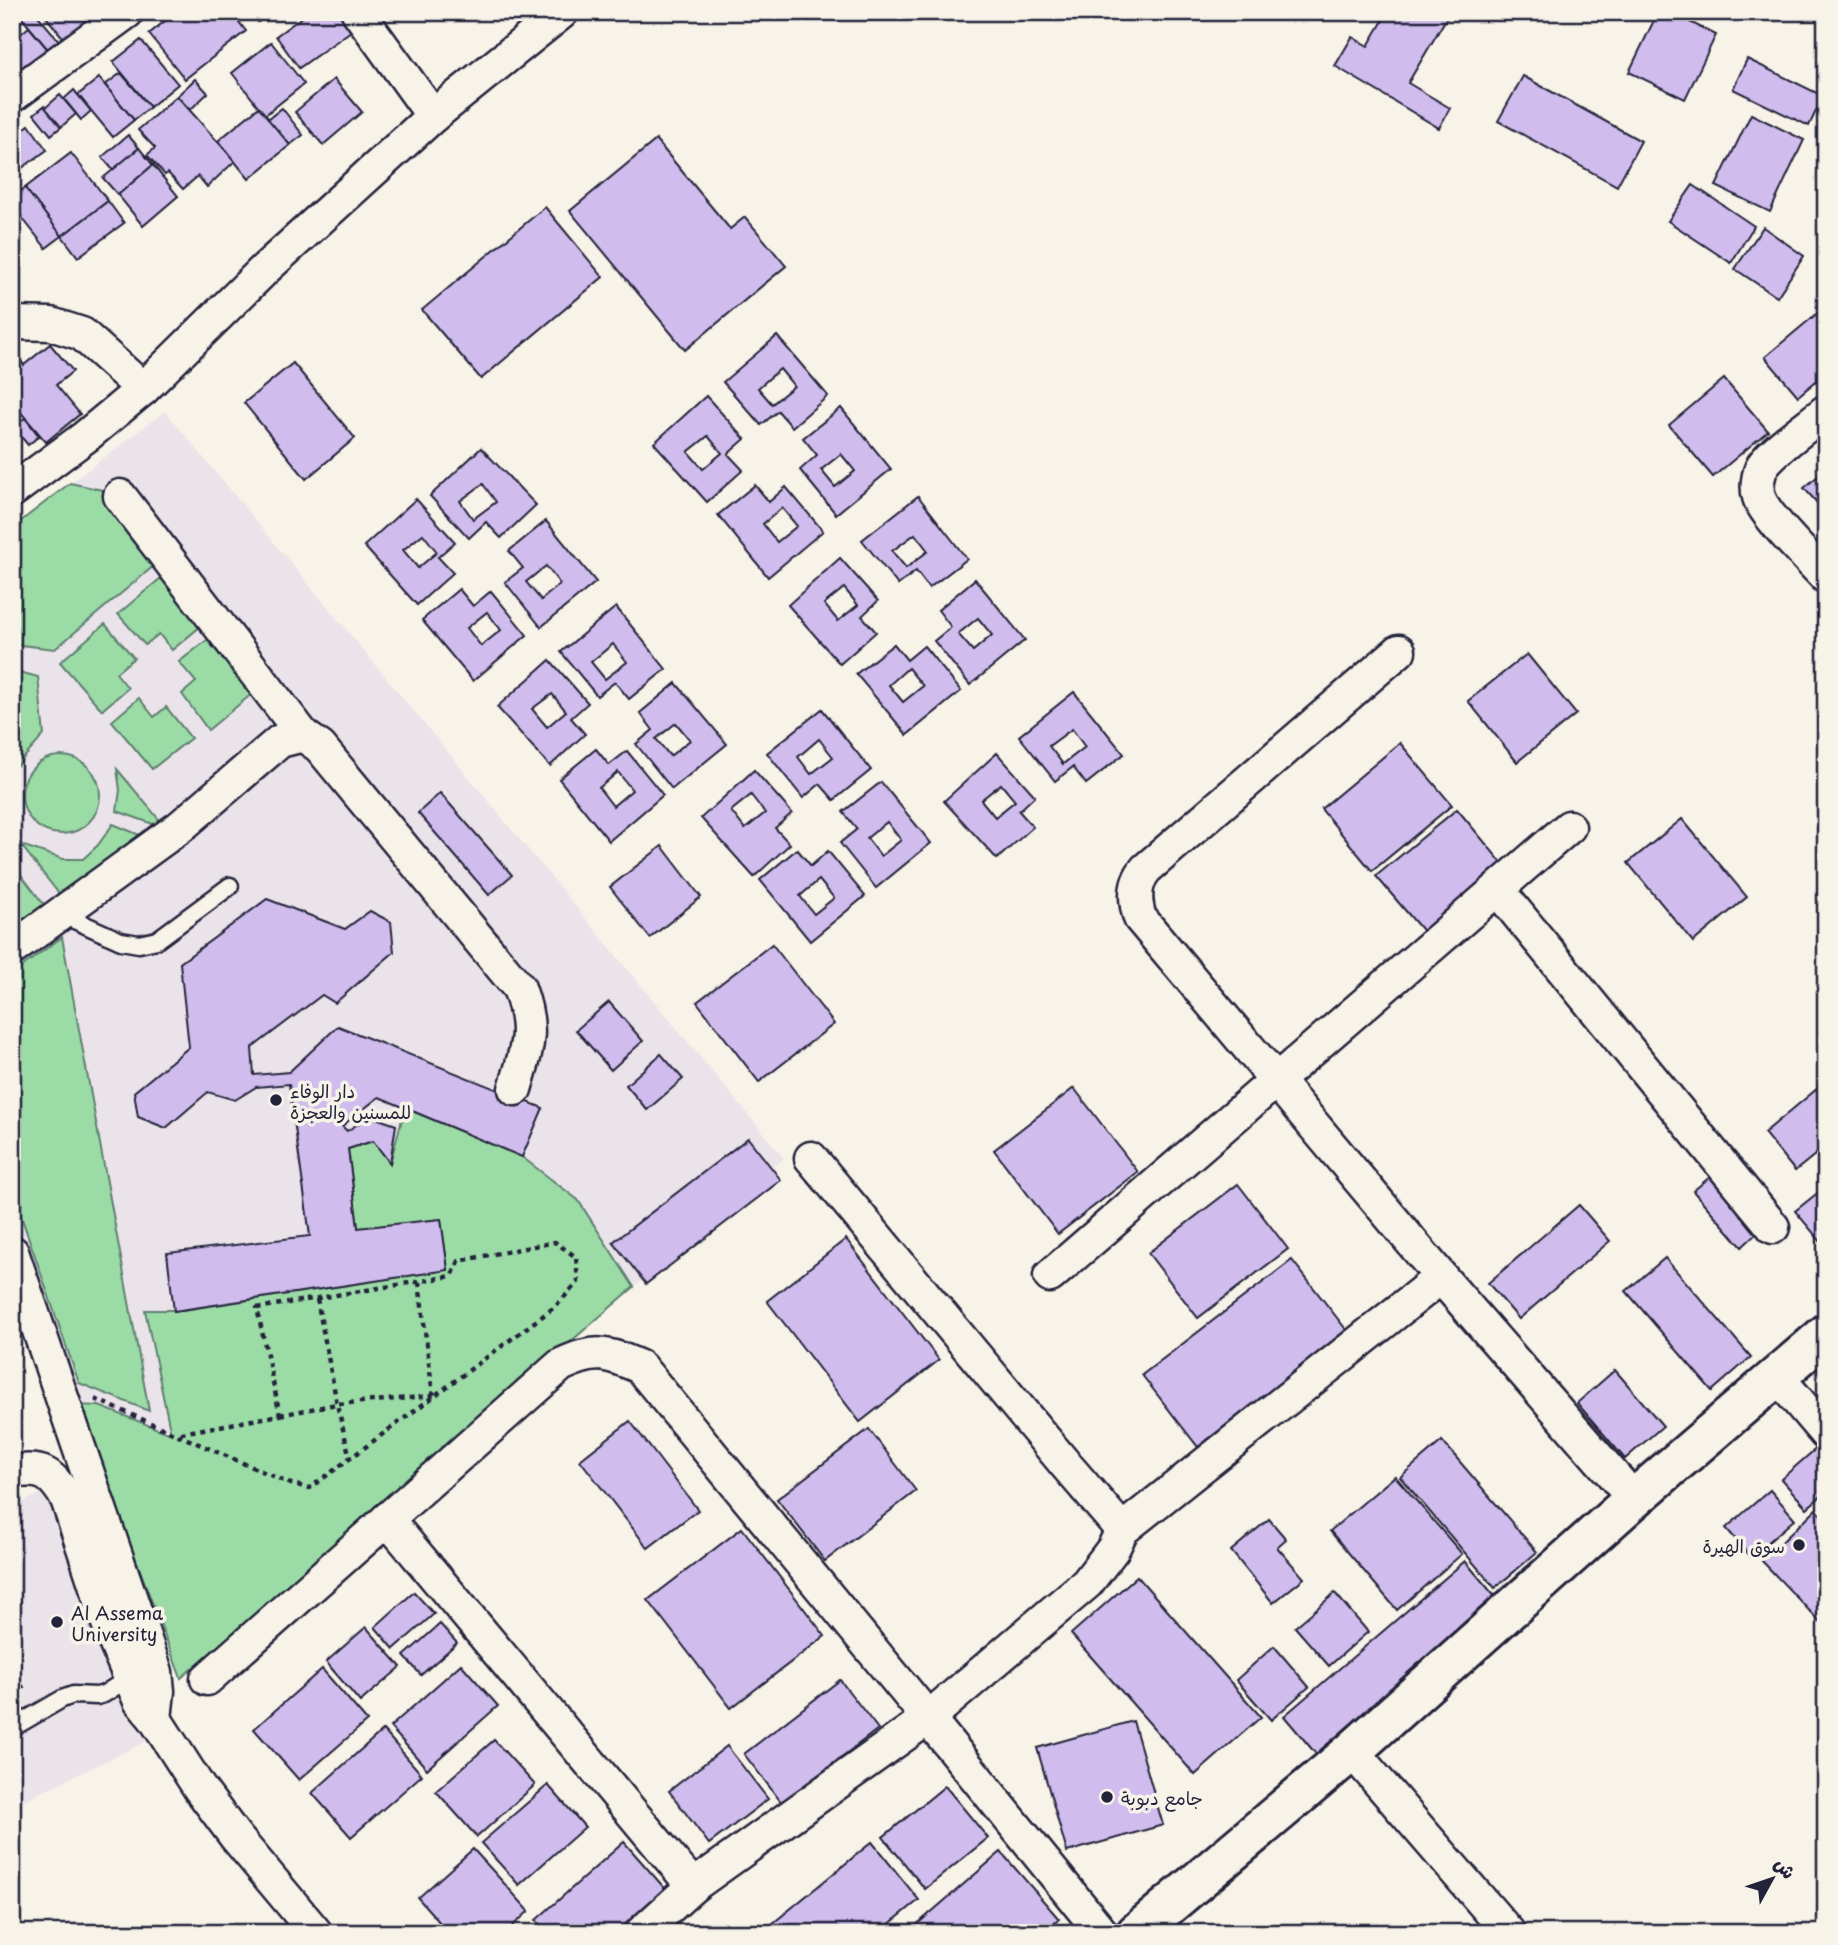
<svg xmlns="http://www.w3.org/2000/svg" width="1838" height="1945" viewBox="0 0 1838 1945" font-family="'Playpen Sans','Playpen Sans Arabic',sans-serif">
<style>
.built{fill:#ebe3ea}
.green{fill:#9bdca6;stroke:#5e7f70;stroke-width:2}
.building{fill:#d0bded;stroke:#22223b;stroke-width:2;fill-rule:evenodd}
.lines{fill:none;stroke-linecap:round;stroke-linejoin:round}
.lane-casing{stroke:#22223b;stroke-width:21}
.street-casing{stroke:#22223b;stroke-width:37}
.secondary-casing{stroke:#22223b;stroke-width:44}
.path{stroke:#22223b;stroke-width:4.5;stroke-dasharray:5 5;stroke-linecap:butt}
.lane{stroke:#f7f3e8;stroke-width:16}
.street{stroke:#f7f3e8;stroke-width:32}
.secondary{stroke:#f7f3e8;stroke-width:38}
.poi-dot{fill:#22223b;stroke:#f7f3e8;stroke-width:2.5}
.labels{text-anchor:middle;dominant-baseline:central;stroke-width:7;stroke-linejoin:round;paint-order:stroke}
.poi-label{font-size:18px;fill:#22223b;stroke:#f7f3e8;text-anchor:start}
</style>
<rect width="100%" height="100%" fill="#f7f3e8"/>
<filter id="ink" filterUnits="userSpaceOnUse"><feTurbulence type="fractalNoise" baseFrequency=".0143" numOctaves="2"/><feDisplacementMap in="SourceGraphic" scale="14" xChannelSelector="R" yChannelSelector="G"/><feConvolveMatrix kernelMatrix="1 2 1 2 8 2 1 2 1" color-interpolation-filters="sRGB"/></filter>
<g filter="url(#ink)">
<!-- built -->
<g class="built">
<path d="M165,411L784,1158L181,1678L12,1236V528Z"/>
<path d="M44,1492L154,1738L12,1806V1507Z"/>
</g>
<!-- green -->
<g class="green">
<path d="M70,483L102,490L156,564L55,649L12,644V528Z"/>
<path d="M161,578L201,626L172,650L159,634L145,645L118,614Z"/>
<path d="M105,624L134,658L116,673L128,688L102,710L60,662Z"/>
<path d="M207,640L253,693L208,730L182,694L196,682L179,662Z"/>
<path d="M12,670L38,677L44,735L13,770Z"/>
<path d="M139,698L154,717L166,707L191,738L152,769L112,721Z"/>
<circle cx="61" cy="795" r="39"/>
<path d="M117,769L167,829L117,811L120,790Z"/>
<path d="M113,824L154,841L67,904L21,845L63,859H83L98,845Z"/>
<path d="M12,863L52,915L12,946Z"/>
<path d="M62,937L149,1411L79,1383L12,1190V974Z"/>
<path d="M405,1108L522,1157L578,1200L634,1287L181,1678L77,1405L99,1406L171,1434L145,1310H183L448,1270L441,1219L358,1228L348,1149L373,1141L390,1163Z"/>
</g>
<!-- building -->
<g class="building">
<path d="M28,12H35L61,43L50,52L21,17Z"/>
<path d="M42,12H84L81,15L91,27L69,45Z"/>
<path d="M176,12H231L246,31L185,79L149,34Z"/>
<path d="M251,12H271L258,22Z"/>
<path d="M309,12H338L351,31L299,68L276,36Z"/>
<path d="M1388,12H1450L1408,83L1450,108L1439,128L1335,66L1352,37L1368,46Z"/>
<path d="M1658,12H1670L1716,35L1685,99L1629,72Z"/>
<path d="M29,27L50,52L25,73L12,58L20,50L12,41Z"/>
<path d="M141,40L178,84L150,107L113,62Z"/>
<path d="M271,42L304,84L265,115L232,73Z"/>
<path d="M1747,59L1823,96L1809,126L1733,89Z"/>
<path d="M121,73L150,107L134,120L105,85Z"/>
<path d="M1523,76L1641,141L1617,186L1498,121Z"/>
<path d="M99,78L134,120L113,137L78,95Z"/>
<path d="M195,79L208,93L190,110L177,96Z"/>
<path d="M334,79L362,112L323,145L295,112Z"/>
<path d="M74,90L91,111L81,120L64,99Z"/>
<path d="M60,95L76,114L61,127L45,108Z"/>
<path d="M177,96L235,161L207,187L198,176L183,189L168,173L165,175L147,155L155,148L138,130Z"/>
<path d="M44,106L61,127L51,135L34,114Z"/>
<path d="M259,107L290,145L249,179L218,141Z"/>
<path d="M282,108L303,135L290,145L268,119Z"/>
<path d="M1751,114L1804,140L1770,212L1716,186Z"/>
<path d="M29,125L47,150L18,171L12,164V138Z"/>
<path d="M128,135L139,148L113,170L102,157Z"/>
<path d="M656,140L730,229L745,217L786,266L685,350L570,211Z"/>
<path d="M139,148L153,165L118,195L103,178Z"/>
<path d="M71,153L108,201L62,236L25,188Z"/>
<path d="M153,165L178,196L143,226L118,195Z"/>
<path d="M1693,185L1754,226L1731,263L1668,221Z"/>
<path d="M25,188L62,236L46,248L12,205V198Z"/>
<path d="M108,201L124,223L78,257L62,236Z"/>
<path d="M545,207L603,277L481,379L422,310Z"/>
<path d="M1763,227L1804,256L1777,297L1735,269Z"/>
<path d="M1826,306V373L1798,396L1765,357Z"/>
<path d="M777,336L828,396L792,427L778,411L761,425L723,382ZM780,369L794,386L772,404L758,388Z"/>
<path d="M50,344L73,371L56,385L80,414L46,442L12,402V357L15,354L24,365Z"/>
<path d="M293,363L355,438L306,479L244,403Z"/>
<path d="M1724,379L1768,431L1713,477L1669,425Z"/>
<path d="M706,396L745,439L728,454L743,470L707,502L654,443ZM708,436L722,453L703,469L688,452Z"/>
<path d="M841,408L891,469L836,514L800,470L817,455L803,438ZM841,454L855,471L835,487L821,470Z"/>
<path d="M25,418L39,436L28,445L13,427Z"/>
<path d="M481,448L536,505L501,538L486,522L469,538L430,496ZM483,484L496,502L473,519L460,501Z"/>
<path d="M1826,469V513L1804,488Z"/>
<path d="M755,485L769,502L786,487L823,531L768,577L718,515ZM782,508L797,526L777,542L763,524Z"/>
<path d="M918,496L967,559L929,588L916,571L898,585L862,540ZM915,534L928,551L906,568L892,551Z"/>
<path d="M416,499L455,542L438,557L453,573L417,605L364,546ZM423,534L437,552L418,568L403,550Z"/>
<path d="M546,521L596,582L541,627L505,582L523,568L509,551ZM546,566L560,584L541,600L526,582Z"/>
<path d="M840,558L878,601L862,616L876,632L840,664L788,605ZM844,588L858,605L838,621L824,604Z"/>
<path d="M975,579L1025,640L970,685L934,641L951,627L938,610ZM978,618L992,635L973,651L958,634Z"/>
<path d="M459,589L473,606L491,591L527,635L473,681L422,620ZM487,612L501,630L481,646L467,628Z"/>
<path d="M616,607L666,669L629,699L615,682L597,696L561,652ZM613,644L627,662L605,679L591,662Z"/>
<path d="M894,644L907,660L924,646L961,691L907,735L856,674ZM908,668L923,686L903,702L889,685Z"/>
<path d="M1527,654L1576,714L1517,762L1468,701Z"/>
<path d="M550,660L588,703L571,718L585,734L550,766L497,707ZM552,694L566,711L547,727L532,709Z"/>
<path d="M676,683L727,744L672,789L636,744L653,730L640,713ZM676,723L690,740L670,756L656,739Z"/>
<path d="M1074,692L1124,754L1086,784L1073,767L1055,781L1019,736ZM1072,729L1085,747L1063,764L1049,746Z"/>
<path d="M822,709L871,770L834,800L820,784L803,798L767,753ZM819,739L833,757L811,774L798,757Z"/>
<path d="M1400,743L1452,805L1372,871L1321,809Z"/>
<path d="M596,749L609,765L627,751L663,795L609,841L559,779ZM618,772L632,790L613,806L599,788Z"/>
<path d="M997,753L1035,796L1019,811L1033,827L997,859L944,801ZM1001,784L1015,801L995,817L981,800Z"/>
<path d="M754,770L792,813L775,828L790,844L754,877L701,818ZM751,795L765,813L745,829L731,811Z"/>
<path d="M881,782L931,843L876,888L840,843L857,829L843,812ZM887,822L901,840L881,856L867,838Z"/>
<path d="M440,793L512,875L489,895L418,813Z"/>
<path d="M1457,809L1507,869L1427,936L1376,876Z"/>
<path d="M1682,819L1747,897L1693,942L1628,863Z"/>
<path d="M662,846L701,897L650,938L610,887Z"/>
<path d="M797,849L811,866L828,851L865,896L810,941L760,880ZM819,880L834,898L814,914L800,896Z"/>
<path d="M267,899L345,929L370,911L391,922L394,952L335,1003L322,995L252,1048L254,1075L289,1072L338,1026L543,1108L522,1157L379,1097L342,1126L347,1131L370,1116L396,1125L390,1163L373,1141L348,1149L358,1228L441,1219L448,1270L174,1311L167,1253L310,1236L289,1084L256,1087L235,1100L208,1092L166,1128L138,1117L134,1092L189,1047L180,963Z"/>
<path d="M772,944L834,1024L759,1082L697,1002Z"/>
<path d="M609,1002L643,1041L611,1070L576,1030Z"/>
<path d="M661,1054L683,1079L647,1110L626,1085Z"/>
<path d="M1074,1088L1138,1172L1058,1234L994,1150Z"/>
<path d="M1818,1088L1826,1098V1146L1795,1171L1764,1133Z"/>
<path d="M748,1138L781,1180L646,1284L613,1242Z"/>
<path d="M1710,1177L1758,1232L1742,1247L1693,1191Z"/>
<path d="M1238,1184L1288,1249L1198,1318L1148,1253Z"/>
<path d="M1825,1187L1826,1188V1248L1795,1211Z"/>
<path d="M1579,1205L1610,1241L1519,1319L1488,1283Z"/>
<path d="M846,1239L939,1360L860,1422L767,1301Z"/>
<path d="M1665,1258L1751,1357L1712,1391L1626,1291Z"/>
<path d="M1292,1260L1348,1332L1198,1447L1142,1375Z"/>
<path d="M1615,1370L1663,1426L1625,1459L1577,1403Z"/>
<path d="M630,1421L698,1510L648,1548L580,1460Z"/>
<path d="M869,1429L916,1491L825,1561L777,1499Z"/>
<path d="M1442,1441L1537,1552L1495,1588L1400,1477Z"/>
<path d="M1819,1446L1826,1454V1492L1807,1508L1781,1479Z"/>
<path d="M1395,1476L1462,1554L1397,1610L1330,1531Z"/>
<path d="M1770,1490L1795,1519L1751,1557L1726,1528Z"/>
<path d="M1816,1509L1826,1520V1618L1821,1623L1762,1561Z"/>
<path d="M1269,1519L1286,1539L1277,1547L1304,1578L1273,1603L1231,1551Z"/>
<path d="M742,1528L825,1636L731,1708L648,1600Z"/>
<path d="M1465,1561L1497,1599L1316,1754L1284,1716Z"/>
<path d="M1137,1576L1261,1717L1195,1775L1071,1634Z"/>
<path d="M414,1592L434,1614L394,1649L375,1627Z"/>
<path d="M1335,1593L1368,1632L1329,1666L1295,1627Z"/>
<path d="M440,1624L457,1643L421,1675L404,1656Z"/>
<path d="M366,1627L401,1667L360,1702L326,1662Z"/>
<path d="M1274,1646L1309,1687L1271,1720L1236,1680Z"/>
<path d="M461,1664L498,1706L427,1769L390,1727Z"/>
<path d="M322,1669L367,1721L299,1780L254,1729Z"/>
<path d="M12,1671L24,1687L12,1696Z"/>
<path d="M840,1680L878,1729L782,1803L744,1754Z"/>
<path d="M1133,1721L1163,1825L1067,1852L1037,1748Z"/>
<path d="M383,1730L422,1775L351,1837L312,1793Z"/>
<path d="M494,1740L535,1785L477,1837L436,1791Z"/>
<path d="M727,1746L768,1799L709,1844L669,1791Z"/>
<path d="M548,1785L585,1827L519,1885L481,1843Z"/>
<path d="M945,1786L988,1838L925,1889L883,1837Z"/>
<path d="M624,1842L668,1892L621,1933H548L536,1920Z"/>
<path d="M872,1842L919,1900L878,1933H761Z"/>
<path d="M473,1849L529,1911L505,1933H449L418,1898Z"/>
<path d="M1001,1852L1059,1919L1044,1933H907Z"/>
</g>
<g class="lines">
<!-- lane casing -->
<g class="lane-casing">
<g id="lane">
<path d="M61,914L121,941L139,944L157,940L230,886"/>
<path d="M12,1728L62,1699L73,1695L97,1696L104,1694L129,1678"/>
</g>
</g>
<!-- street casing -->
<g class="street-casing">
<g id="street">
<path d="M358,12L433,116"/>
<path d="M12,96L127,12"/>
<path d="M12,323L51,324L82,334L143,389"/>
<path d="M1826,411C1810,424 1773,450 1763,465C1758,474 1756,487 1759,497C1764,515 1811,561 1826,577"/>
<path d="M12,491L85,437L143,389L266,268L433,116L562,12"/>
<path d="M120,496L303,735"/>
<path d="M1399,651L1146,869C1134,883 1134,900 1140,918L1441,1277L1634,1499"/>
<path d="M1498,890L1773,1227"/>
<path d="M12,949L180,827L280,741L303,735L320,747L519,988C535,1032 527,1047 515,1089"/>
<path d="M12,1252L156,1672L158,1691L155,1719"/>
<path d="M1050,1276L1569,827"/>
<path d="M1776,1375L1826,1434"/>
<path d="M12,1472C42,1467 52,1473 67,1499L112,1635L140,1701L155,1719L200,1789L235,1836L316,1933"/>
<path d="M387,1519L693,1886"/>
<path d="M1122,1530L1441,1277"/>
<path d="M207,1679L561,1365C596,1349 605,1352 640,1367L928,1718L1087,1583L1113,1549L1122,1530L1066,1465L811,1158"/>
<path d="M1352,1751L1509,1933"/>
<path d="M641,1933L693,1886L928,1718L1102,1933"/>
</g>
</g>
<!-- secondary casing -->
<g class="secondary-casing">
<path id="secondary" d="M1136,1933L1352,1751L1634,1499L1826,1334"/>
</g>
<!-- path -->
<g class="path">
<path d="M419,1282L433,1395"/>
<path d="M317,1299L337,1404L350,1458"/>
<path d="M95,1399L291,1484L310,1488L556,1306L578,1282L576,1257L555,1242L459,1261L452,1276L257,1308L280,1415L176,1434"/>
<path d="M280,1415L337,1404L434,1396"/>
</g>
<!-- lane -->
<use href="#lane" class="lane"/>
<!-- street -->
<use href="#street" class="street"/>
<!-- secondary -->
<use href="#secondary" class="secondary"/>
</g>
</g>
<!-- markers -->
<g class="poi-dot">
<circle cx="276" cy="1100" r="7"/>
<circle cx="1799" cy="1545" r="7"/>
<circle cx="57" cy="1622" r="7"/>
<circle cx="1107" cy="1797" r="7"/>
</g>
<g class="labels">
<!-- poi labels -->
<g class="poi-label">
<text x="290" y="1090">دار الوفاء<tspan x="290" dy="21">للمسنين والعجزة</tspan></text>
<text x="1785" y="1545" text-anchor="end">سوق الهيرة</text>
<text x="71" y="1612">Al Assema<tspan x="71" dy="21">University</tspan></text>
<text x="1121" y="1797">جامع دبوبة</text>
</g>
</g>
<!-- margin -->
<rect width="1838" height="1945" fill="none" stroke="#f7f3e8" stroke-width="42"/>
<rect x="21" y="21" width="1796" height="1903" fill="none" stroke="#22223b" stroke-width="2.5" filter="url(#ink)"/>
<!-- north arrow -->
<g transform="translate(1772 1879) rotate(50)" stroke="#f7f3e8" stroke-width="5" paint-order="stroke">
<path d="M0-5L12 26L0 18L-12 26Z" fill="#22223b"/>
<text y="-10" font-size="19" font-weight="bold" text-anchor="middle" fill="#22223b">ش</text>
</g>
</svg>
